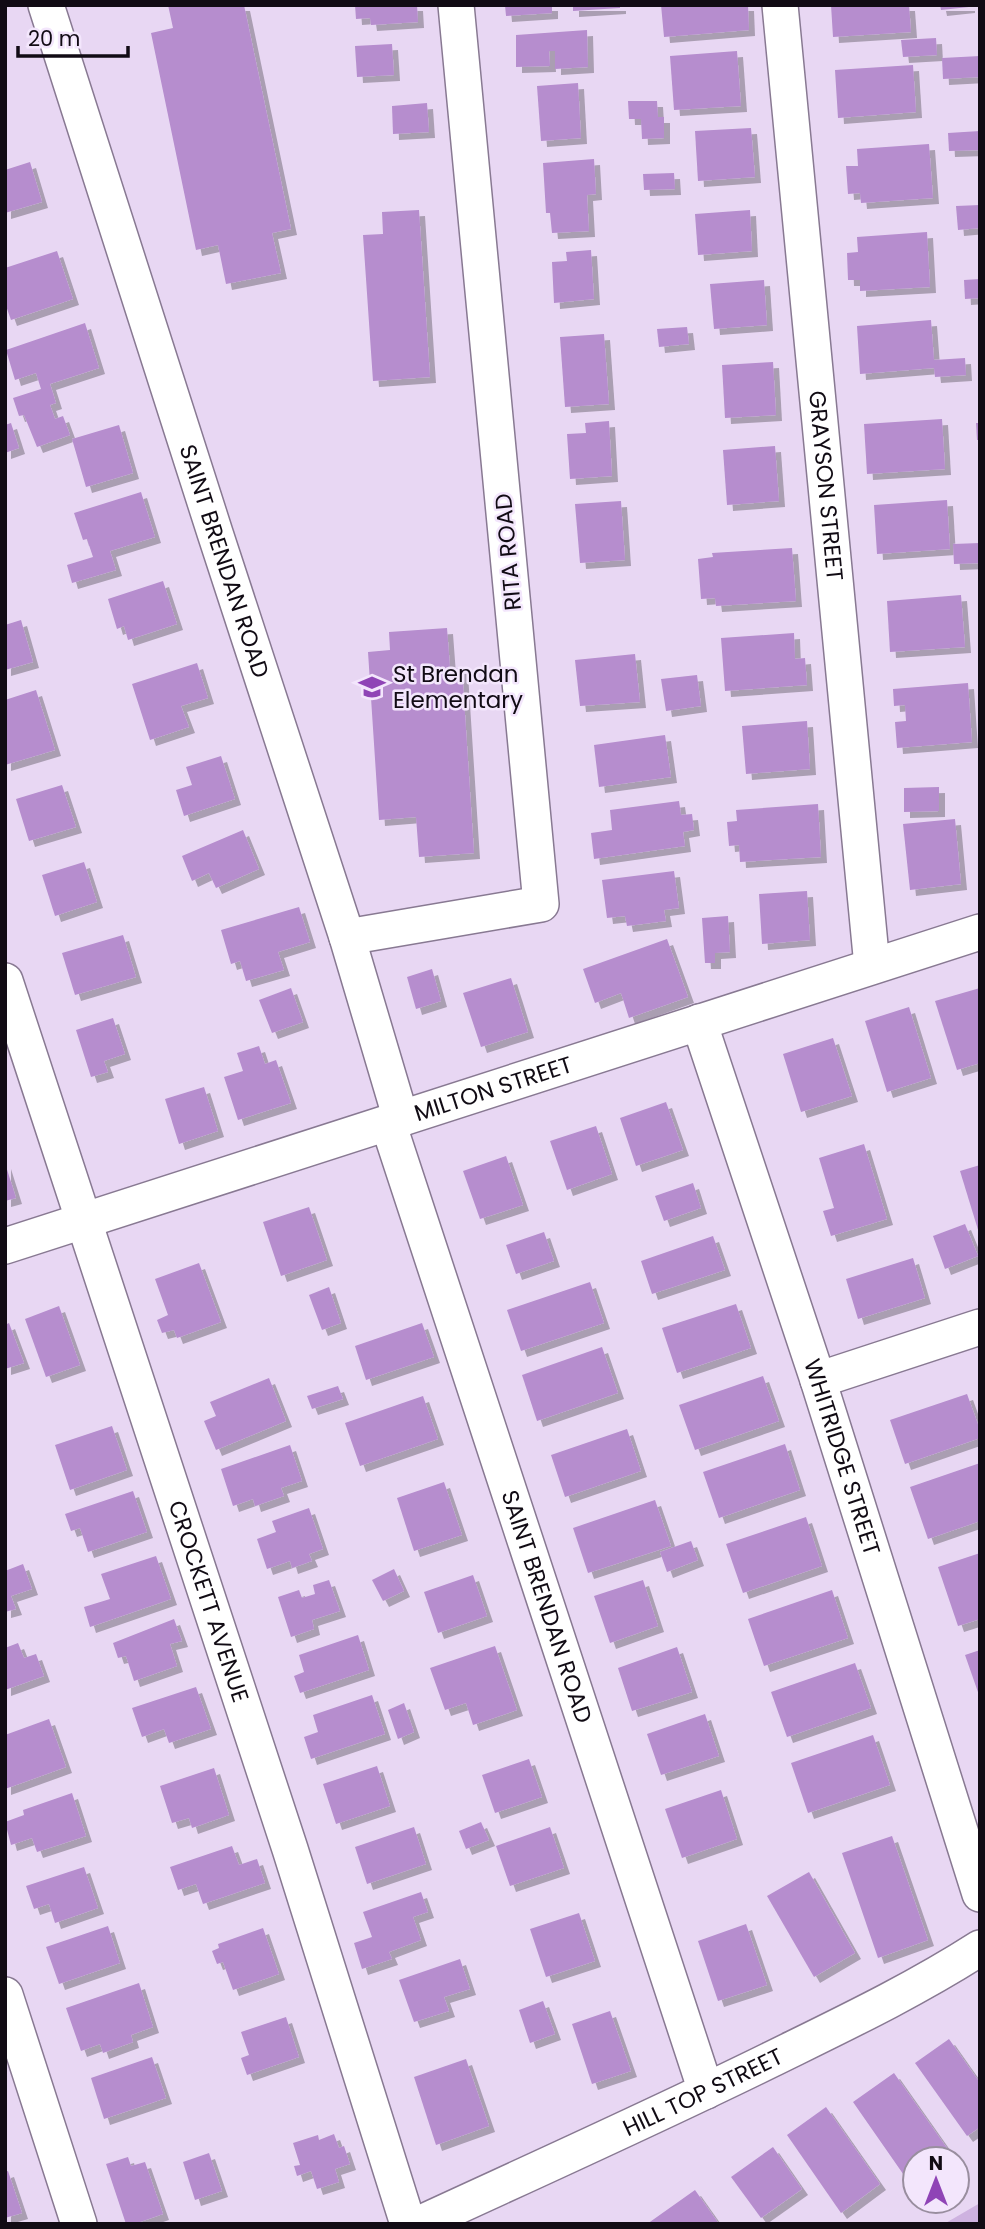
<svg xmlns="http://www.w3.org/2000/svg" width="985" height="2229" viewBox="0 0 985 2229" font-family="Poppins,sans-serif">
<style>
.green{fill:#ceb2e0}
.building{fill:#b68dce;filter:url(#shadow)}
.lines{fill:none;stroke-linecap:round;stroke-linejoin:round}
.minor-casing{stroke:#887992;stroke-width:38}
.minor{stroke:#fff;stroke-width:35}
.labels{text-anchor:middle;dominant-baseline:central;stroke-width:5;stroke-linejoin:round;paint-order:stroke}
.street-label{font-size:23px;fill:#110b14;stroke:#f3e6fc}
.poi-label{font-size:23px;fill:#110b14;stroke:#f3e6fc;text-anchor:start}
</style>
<defs>
<filter id="shadow"><feDropShadow dx="6" dy="6" stdDeviation="0" flood-color="#0004"/></filter>
</defs>
<rect width="100%" height="100%" fill="#e8d7f3"/>
<!-- green -->
<path class="green" d="M980,2203V2224H944Z"/>
<!-- building -->
<g class="building">
<path d="M168,5H244L291,229L272,233L281,273L226,284L218,245L196,250L151,33L173,28Z"/>
<path d="M355,5H417L418,22L371,25L370,18L356,19Z"/>
<path d="M505,5H552V13L506,16Z"/>
<path d="M573,5H620V8L573,11Z"/>
<path d="M661,5H748L749,30L664,37Z"/>
<path d="M831,5H909L911,32L833,37Z"/>
<path d="M940,5H969V7L941,10Z"/>
<path d="M587,30L588,67L555,69V51H549L550,66L516,67V35Z"/>
<path d="M936,38L937,55L903,57L901,40Z"/>
<path d="M392,44L394,75L357,77L355,46Z"/>
<path d="M737,51L741,106L674,110L670,56Z"/>
<path d="M980,56V77L943,79L942,58Z"/>
<path d="M913,65L916,112L838,118L835,70Z"/>
<path d="M578,83L581,138L541,141L537,86Z"/>
<path d="M628,101H657L658,117H664V138L642,139L641,119H629Z"/>
<path d="M427,103L429,132L393,134L392,106Z"/>
<path d="M751,128L755,177L698,181L695,131Z"/>
<path d="M980,131V150L949,151L948,133Z"/>
<path d="M929,144L933,198L861,203L860,193L848,194L846,166H858L857,149Z"/>
<path d="M594,159L596,194L587,195L589,231L552,233L550,213H546L543,163Z"/>
<path d="M30,162L42,202L5,213V170Z"/>
<path d="M674,173L675,189L644,190L643,174Z"/>
<path d="M980,205V228L958,230L956,206Z"/>
<path d="M419,210L430,377L373,381L363,235L383,234L382,212Z"/>
<path d="M750,210L752,251L698,255L695,214Z"/>
<path d="M927,232L930,287L860,291V280H848L847,253L858,252L857,237Z"/>
<path d="M591,250L594,299L554,303L552,262L567,261L566,252Z"/>
<path d="M57,251L73,299L11,320L5,303V268Z"/>
<path d="M980,279V298L965,299L964,280Z"/>
<path d="M764,280L767,325L714,329L710,284Z"/>
<path d="M931,320L934,360L965,358L966,375L935,377L934,368L860,374L857,326Z"/>
<path d="M85,323L99,368L50,384L56,403L50,405L55,419L63,416L70,435L37,447L24,415L19,416L13,398L41,389L36,373L15,380L6,350Z"/>
<path d="M687,327L689,344L659,347L657,329Z"/>
<path d="M604,334L609,404L565,407L560,337Z"/>
<path d="M773,362L776,415L725,418L722,365Z"/>
<path d="M942,419L945,469L867,474L864,424Z"/>
<path d="M609,421L612,476L570,479L567,434L586,433L585,423Z"/>
<path d="M11,423L19,448L5,453V425Z"/>
<path d="M976,423H980V440H977Z"/>
<path d="M119,425L133,473L86,487L72,439Z"/>
<path d="M775,446L779,501L727,505L723,450Z"/>
<path d="M141,492L155,537L110,551L116,570L72,583L67,565L93,557L87,539L83,540L74,513Z"/>
<path d="M947,500L950,549L877,554L874,505Z"/>
<path d="M621,501L625,560L580,563L575,504Z"/>
<path d="M980,543V563L954,564L953,544Z"/>
<path d="M792,548L796,601L716,606L715,598L701,599L698,559L713,557L712,553Z"/>
<path d="M163,581L177,624L128,640L124,626L117,629L108,599Z"/>
<path d="M961,595L965,647L890,652L887,601Z"/>
<path d="M21,620L33,662L5,670V625Z"/>
<path d="M447,628L450,668H462L474,853L419,857L416,817L379,820L368,652L390,650L389,632Z"/>
<path d="M794,633L795,659L805,658L807,685L725,691L721,638Z"/>
<path d="M635,654L640,702L580,706L575,660Z"/>
<path d="M197,663L208,698L181,706L189,727L150,740L132,684Z"/>
<path d="M697,675L701,706L666,711L661,679Z"/>
<path d="M968,683L972,742L897,748L895,722L906,721L905,705L894,706L893,689Z"/>
<path d="M36,690L55,750L5,765V700Z"/>
<path d="M807,721L810,769L746,774L742,726Z"/>
<path d="M665,735L671,777L599,787L594,745Z"/>
<path d="M221,756L235,799L184,816L176,790L192,785L186,767Z"/>
<path d="M62,785L76,827L29,841L16,799Z"/>
<path d="M939,787V811L904,812V788Z"/>
<path d="M679,801L681,815L692,814L694,830L683,832L685,846L594,859L591,833L612,830L610,810Z"/>
<path d="M818,804L821,857L740,862L739,845L729,846L727,822L737,821L736,810Z"/>
<path d="M955,819L961,884L910,890L903,824Z"/>
<path d="M243,830L259,869L216,888L209,873L192,881L182,856Z"/>
<path d="M84,862L97,902L55,916L42,875Z"/>
<path d="M674,871L679,908L664,910L666,921L627,926L625,916L607,918L602,880Z"/>
<path d="M807,891L810,940L762,944L759,894Z"/>
<path d="M299,907L310,942L278,952L284,970L246,981L240,961L231,964L221,930Z"/>
<path d="M728,916L730,952L715,953V963H705L702,918Z"/>
<path d="M123,935L136,977L75,995L62,953Z"/>
<path d="M667,939L688,997L629,1018L621,993L595,1003L583,969Z"/>
<path d="M432,969L441,1001L416,1009L407,977Z"/>
<path d="M511,978L528,1032L481,1047L463,993Z"/>
<path d="M291,988L303,1022L272,1033L259,1000Z"/>
<path d="M980,988V1063L957,1070L935,1001Z"/>
<path d="M909,1007L931,1078L887,1092L865,1021Z"/>
<path d="M113,1018L125,1054L104,1061L108,1072L91,1077L76,1030Z"/>
<path d="M833,1038L852,1096L801,1112L783,1054Z"/>
<path d="M259,1046L265,1064L276,1060L291,1103L238,1120L224,1077L243,1071L237,1053Z"/>
<path d="M204,1087L218,1131L179,1144L165,1099Z"/>
<path d="M666,1102L683,1150L636,1166L620,1118Z"/>
<path d="M596,1126L612,1174L567,1190L550,1141Z"/>
<path d="M864,1144L887,1219L831,1236L823,1211L834,1208L819,1158Z"/>
<path d="M506,1156L523,1205L480,1219L463,1171Z"/>
<path d="M5,1163L16,1198L5,1201Z"/>
<path d="M980,1165V1233H979L960,1171Z"/>
<path d="M693,1183L701,1208L664,1221L655,1196Z"/>
<path d="M309,1207L327,1260L281,1276L263,1222Z"/>
<path d="M965,1224L978,1256L945,1269L933,1236Z"/>
<path d="M544,1232L554,1261L516,1274L506,1245Z"/>
<path d="M713,1236L725,1270L652,1294L641,1261Z"/>
<path d="M913,1258L925,1298L858,1319L846,1279Z"/>
<path d="M199,1263L221,1322L177,1338L174,1330L162,1333L157,1320L168,1315L155,1279Z"/>
<path d="M590,1282L604,1323L521,1351L507,1310Z"/>
<path d="M329,1287L341,1323L322,1330L309,1295Z"/>
<path d="M736,1304L751,1348L677,1373L662,1328Z"/>
<path d="M59,1306L80,1365L46,1377L25,1319Z"/>
<path d="M9,1323L24,1363L5,1369V1325Z"/>
<path d="M422,1323L434,1357L366,1380L355,1346Z"/>
<path d="M602,1347L618,1393L537,1421L522,1375Z"/>
<path d="M763,1376L779,1421L695,1450L679,1405Z"/>
<path d="M269,1378L286,1421L216,1450L204,1421L216,1416L210,1402Z"/>
<path d="M338,1386L343,1399L312,1409L307,1396Z"/>
<path d="M967,1394L980,1430V1438L905,1464L890,1420Z"/>
<path d="M423,1396L438,1439L360,1466L345,1423Z"/>
<path d="M112,1426L127,1470L70,1490L55,1445Z"/>
<path d="M627,1429L641,1471L565,1497L551,1455Z"/>
<path d="M785,1444L800,1490L719,1518L703,1472Z"/>
<path d="M290,1445L302,1481L281,1488L284,1496L255,1506L253,1499L233,1506L221,1469Z"/>
<path d="M980,1463V1521L928,1539L910,1487Z"/>
<path d="M444,1482L462,1535L414,1551L397,1498Z"/>
<path d="M133,1491L147,1532L88,1552L80,1528L71,1531L65,1514Z"/>
<path d="M655,1500L671,1546L588,1573L573,1528Z"/>
<path d="M309,1508L323,1549L309,1554L312,1561L292,1568L290,1561L267,1569L257,1539L276,1532L272,1521Z"/>
<path d="M806,1517L822,1566L743,1593L726,1544Z"/>
<path d="M691,1541L698,1560L667,1572L660,1552Z"/>
<path d="M980,1553V1619L958,1626L938,1567Z"/>
<path d="M156,1556L171,1599L90,1627L84,1607L110,1599L101,1574Z"/>
<path d="M23,1564L32,1589L11,1596L16,1609L5,1612V1571Z"/>
<path d="M394,1569L404,1591L383,1601L372,1580Z"/>
<path d="M473,1575L487,1616L438,1633L424,1592Z"/>
<path d="M329,1580L340,1611L312,1620L314,1629L291,1637L278,1597L299,1590L302,1598L315,1594L313,1585Z"/>
<path d="M643,1580L658,1626L610,1643L594,1596Z"/>
<path d="M832,1590L848,1638L764,1666L748,1619Z"/>
<path d="M174,1619L182,1641L170,1644L177,1666L134,1681L126,1656L118,1658L113,1643Z"/>
<path d="M358,1635L369,1670L300,1693L294,1676L304,1672L299,1655Z"/>
<path d="M18,1643L24,1658L36,1654L44,1676L5,1690V1648Z"/>
<path d="M495,1646L517,1710L473,1725L466,1703L445,1710L430,1668Z"/>
<path d="M677,1647L692,1692L632,1711L618,1668Z"/>
<path d="M980,1650V1695H979L965,1655Z"/>
<path d="M855,1663L871,1708L787,1737L771,1692Z"/>
<path d="M196,1687L211,1729L169,1743L164,1729L142,1737L132,1708Z"/>
<path d="M372,1695L385,1734L311,1759L304,1737L318,1732L313,1715Z"/>
<path d="M404,1703L414,1732L398,1739L388,1710Z"/>
<path d="M705,1714L719,1756L661,1775L647,1734Z"/>
<path d="M49,1719L66,1767L5,1789V1735Z"/>
<path d="M873,1735L890,1785L808,1813L791,1763Z"/>
<path d="M529,1759L542,1797L495,1813L482,1775Z"/>
<path d="M377,1766L390,1806L336,1824L323,1784Z"/>
<path d="M214,1768L229,1815L192,1828L189,1818L172,1823L160,1786Z"/>
<path d="M721,1790L737,1839L682,1858L665,1809Z"/>
<path d="M72,1793L86,1836L37,1852L32,1838L11,1845L5,1822L24,1815L23,1810Z"/>
<path d="M481,1822L489,1840L466,1849L459,1831Z"/>
<path d="M414,1827L426,1864L367,1884L355,1847Z"/>
<path d="M550,1827L564,1868L510,1886L496,1846Z"/>
<path d="M892,1836L928,1940L878,1958L842,1853Z"/>
<path d="M232,1846L239,1865L257,1859L265,1883L203,1904L196,1884L178,1890L170,1867Z"/>
<path d="M84,1867L98,1908L55,1923L49,1904L34,1909L26,1886Z"/>
<path d="M809,1872L855,1953L814,1977L767,1896Z"/>
<path d="M421,1892L428,1912L413,1917L421,1940L389,1952L392,1959L362,1969L354,1943L372,1937L363,1912Z"/>
<path d="M579,1913L595,1961L546,1977L530,1929Z"/>
<path d="M746,1924L767,1985L718,2001L698,1941Z"/>
<path d="M108,1926L120,1963L59,1984L46,1947Z"/>
<path d="M263,1928L279,1974L233,1990L223,1962L217,1964L212,1951L219,1948L218,1944Z"/>
<path d="M460,1959L470,1989L444,1997L449,2011L414,2022L399,1980Z"/>
<path d="M139,1983L153,2027L131,2035L133,2042L103,2053L100,2044L81,2051L66,2008Z"/>
<path d="M543,2001L555,2034L530,2043L519,2010Z"/>
<path d="M610,2011L631,2071L592,2084L572,2024Z"/>
<path d="M286,2017L299,2057L247,2075L241,2058L249,2055L241,2032Z"/>
<path d="M949,2039L980,2083V2127L967,2136L915,2063Z"/>
<path d="M152,2057L166,2098L104,2119L91,2078Z"/>
<path d="M466,2059L489,2126L436,2145L414,2077Z"/>
<path d="M894,2073L949,2151L938,2159H915V2176L908,2181L853,2102Z"/>
<path d="M826,2107L880,2184L841,2213L787,2135Z"/>
<path d="M334,2134L339,2148L344,2146L350,2164L335,2169L339,2182L317,2189L311,2171L297,2176L294,2166L300,2165L293,2143L318,2135L319,2140Z"/>
<path d="M773,2147L802,2189L761,2218L731,2177Z"/>
<path d="M209,2153L222,2191L195,2200L183,2162Z"/>
<path d="M128,2157L131,2166L145,2162L163,2214L134,2224H126L106,2164Z"/>
<path d="M8,2171L22,2213L5,2218V2172Z"/>
<path d="M695,2190L719,2224H647Z"/>
</g>
<g class="lines">
<!-- minor casing -->
<g class="minor-casing">
<g id="minor">
<path id="s1" d="M46,5L215,533L347,937L401,1119"/>
<path id="s2" d="M780,5L872,966"/>
<path d="M347,937L541,904L456,5"/>
<path id="s3" d="M5,981L290,1849L408,2224"/>
<path id="s4" d="M699,1022L818,1380L980,1894"/>
<path id="s5" d="M388,1123L706,2091"/>
<path id="s6" d="M5,1246L980,932"/>
<path d="M818,1380L980,1327"/>
<path d="M5,1995L79,2224"/>
<path id="s7" d="M419,2224C536,2170 654,2117 770,2060C841,2025 913,1991 980,1948"/>
</g>
</g>
<!-- minor -->
<use href="#minor" class="minor"/>
</g>
<!-- icons -->
<defs>
<g id="school-bare" transform="scale(2.1)"><path d="M0-5L7-2L0 1L-7-2ZM-4 1L0 2.5L4 1V4Q0 6-4 4Z" fill="#8f44b6" stroke="#f3e6fc" stroke-width="2.5" paint-order="stroke"/></g>
</defs>
<g fill-rule="evenodd">
<use href="#school-bare" x="372" y="687"/>
</g>
<g class="labels">
<!-- street labels -->
<g class="street-label">
<text stroke="none"><textPath href="#s2" startOffset="483">GRAYSON STREET</textPath></text>
<text transform="translate(508 552) rotate(-95)">RITA ROAD</text>
<text stroke="none"><textPath href="#s1" startOffset="584">SAINT BRENDAN ROAD</textPath></text>
<text stroke="none"><textPath href="#s6" startOffset="513">MILTON STREET</textPath></text>
<text stroke="none"><textPath href="#s4" startOffset="458">WHITRIDGE STREET</textPath></text>
<text stroke="none"><textPath href="#s3" startOffset="653">CROCKETT AVENUE</textPath></text>
<text stroke="none"><textPath href="#s5" startOffset="509">SAINT BRENDAN ROAD</textPath></text>
<text stroke="none"><textPath href="#s7" startOffset="313">HILL TOP STREET</textPath></text>
</g>
<!-- poi labels -->
<g class="poi-label">
<text x="393" y="674">St Brendan<tspan x="393" dy="26">Elementary</tspan></text>
</g>
</g>
<!-- border -->
<rect width="985" height="2229" fill="none" stroke="#110b14" stroke-width="14"/>
<!-- north arrow -->
<g transform="translate(936 2180)"><circle r="33" fill="#f3e6fc" stroke="#998e9f" stroke-width="2"/>
<path d="M0-5L12 26L0 18L-12 26Z" fill="#8f44b6"/>
<text y="-10" font-size="19" font-weight="bold" text-anchor="middle" fill="#110b14">N</text>
</g>
<!-- scale -->
<path d="M18 46v10h110v-10" fill="none" stroke="#110b14" stroke-width="3.5"/>
<text x="28" y="46" font-size="21" fill="#110b14" stroke="#f3e6fc" stroke-width="5" paint-order="stroke">20 m</text>
</svg>
